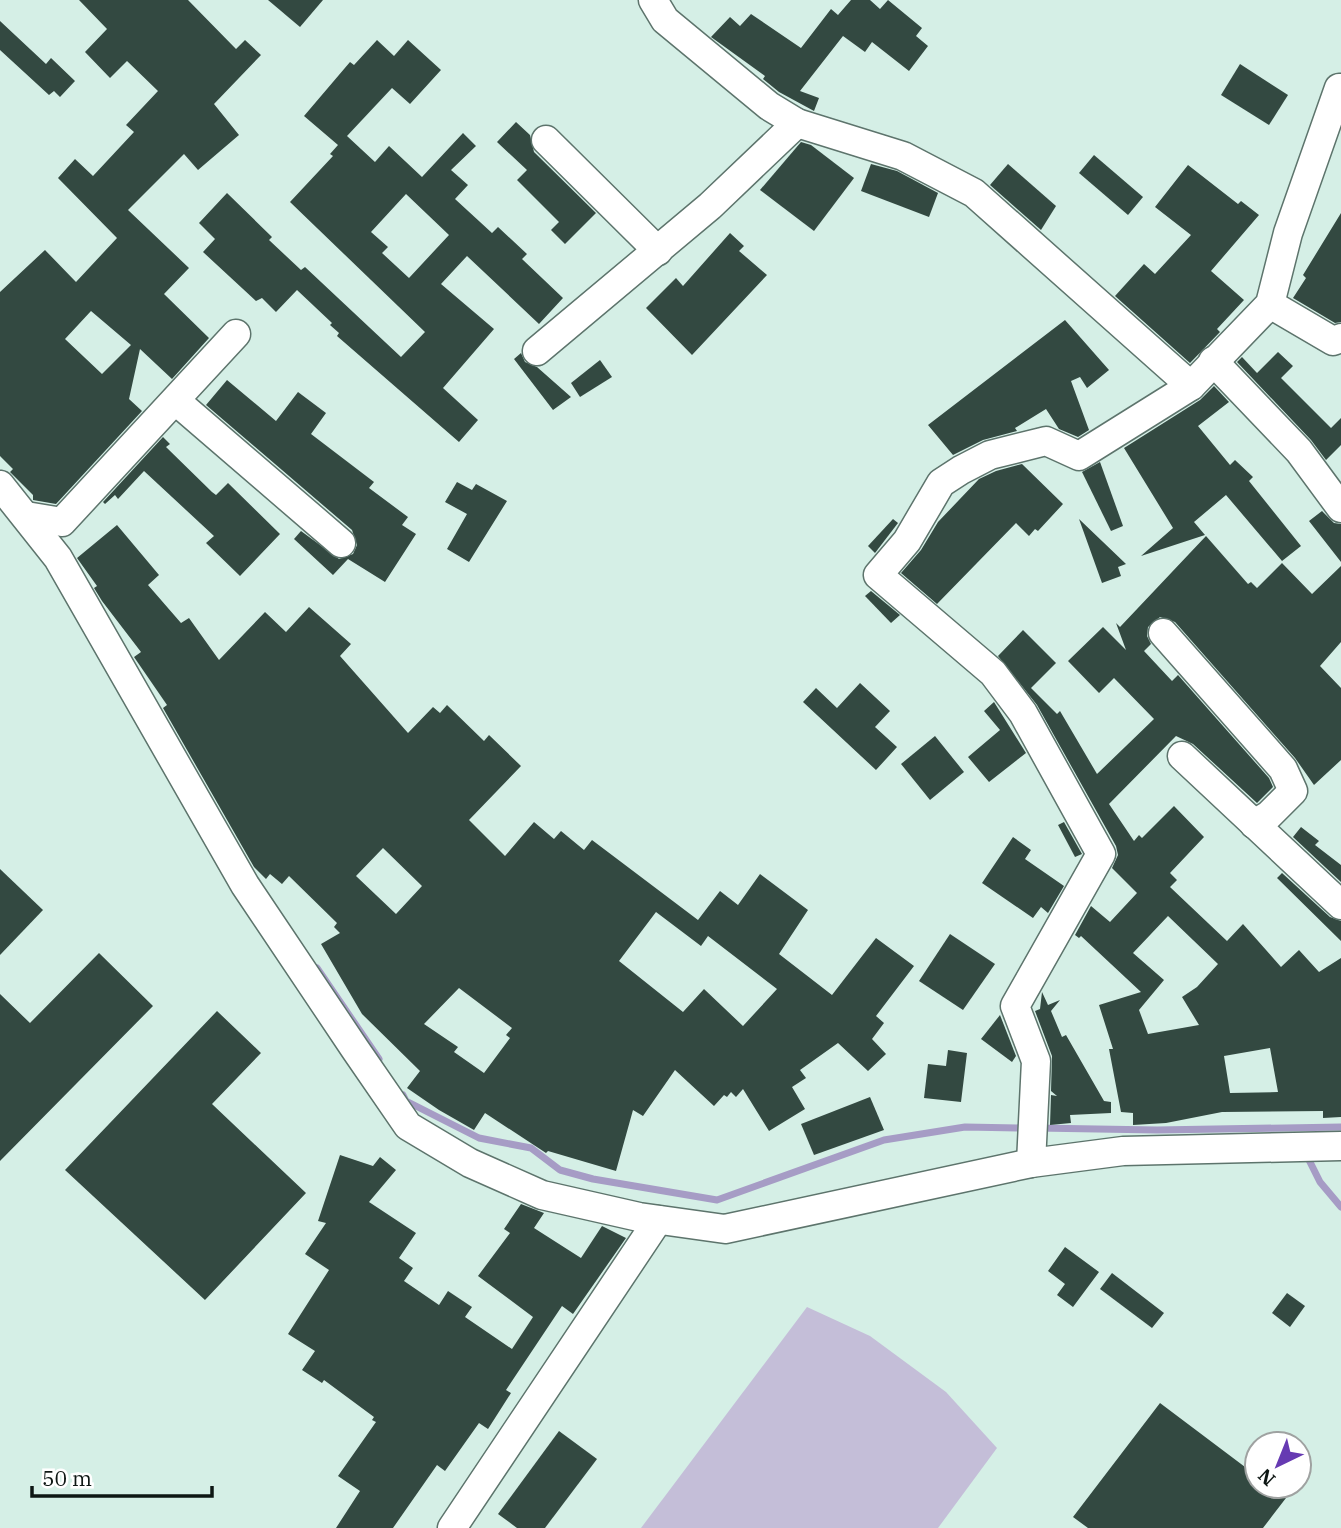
<svg xmlns="http://www.w3.org/2000/svg" width="1341" height="1528" viewBox="0 0 1341 1528" font-family="'IBM Plex Serif',serif">
<style>
.green{fill:#c4bed8}
.lines{fill:none;stroke-linecap:round;stroke-linejoin:round}
.stream{stroke:#a69cc5;stroke-width:7}
.building{fill:#334941;fill-rule:evenodd}
.minor-casing{stroke:#5d746c;stroke-width:31}
.minor{stroke:#fff;stroke-width:28}
</style>
<rect width="100%" height="100%" fill="#d5efe6"/>
<!-- green -->
<path class="green" d="M807,1307L870,1336L946,1392L997,1448L938,1528H641Z"/>
<g class="lines">
<!-- stream -->
<g class="stream">
<path d="M317,968L379,1059"/>
<path d="M403,1095L406,1101L479,1138L531,1148L560,1170L593,1179L717,1200L884,1140L965,1127L1025,1128"/>
<path d="M1037,1128L1157,1130L1341,1127"/>
<path d="M1306,1154L1320,1182L1341,1207"/>
</g>
</g>
<!-- building -->
<g class="building">
<path d="M79,0H188L236,49L245,40L261,55L214,104L239,135L198,170L184,154L128,210L189,268L164,294L209,338L172,379L140,349L129,399L142,411L56,504L33,500V495L10,472L13,469L0,456V292L45,250L76,282L117,238L58,178L75,159L93,176L134,132L126,125L158,91L127,61L110,78L85,52L107,29ZM91,311L131,345L102,374L65,339Z"/>
<path d="M268,0H323L300,27Z"/>
<path d="M851,0H870L880,9L888,0L922,28L916,36L928,46L909,71L872,42L865,52L843,36L800,91L819,98L814,111L779,92L763,79L765,76L711,37L730,17L740,26L751,14L801,48L831,9L838,15Z"/>
<path d="M0,21L46,64L51,58L75,81L60,97L54,91L49,95L0,50Z"/>
<path d="M377,40L394,56L408,40L441,70L410,104L392,88L347,136L375,162L389,146L422,177L463,133L476,146L451,170L468,185L455,199L492,233L498,227L527,254L522,259L563,298L539,324L467,256L441,284L494,329L443,388L478,420L459,442L337,336L339,333L330,325L332,323L297,290L276,312L262,298L256,301L203,252L215,239L199,223L227,193L272,237L269,240L301,270L305,267L401,357L425,332L290,202L333,156L330,154L338,145L304,116L350,62L354,65ZM406,194L449,235L409,278L382,253L388,247L371,232Z"/>
<path d="M1240,64L1288,95L1269,125L1221,95Z"/>
<path d="M516,122L530,135L534,152L596,213L565,244L551,230L559,222L517,180L527,170L497,142Z"/>
<path d="M801,142L811,145L854,178L814,231L760,190Z"/>
<path d="M1094,155L1143,197L1128,215L1079,173Z"/>
<path d="M871,164L897,171L938,193L929,217L861,191Z"/>
<path d="M1008,164L1056,206L1041,230L990,185Z"/>
<path d="M1188,165L1238,204L1241,201L1259,215L1211,271L1244,300L1217,329L1220,332L1190,363L1115,296L1144,264L1155,274L1191,235L1155,207Z"/>
<path d="M1341,213V322L1335,323L1293,298L1306,278L1303,275Z"/>
<path d="M730,233L744,246L739,251L767,275L692,355L646,308L676,278L683,286Z"/>
<path d="M1065,320L1109,370L1087,388L1080,377L1071,381L1089,430L1078,437L1059,429L1046,409L1015,428L1017,431L983,440L953,455L928,425Z"/>
<path d="M1278,352L1293,366L1281,378L1331,428L1341,418V445L1326,460L1311,440L1237,362L1242,357L1257,373Z"/>
<path d="M521,353L525,362L537,367L571,397L553,410L514,359Z"/>
<path d="M600,360L612,377L580,397L571,383Z"/>
<path d="M227,380L276,421L298,392L326,413L311,434L374,482L369,488L408,517L402,525L416,534L385,582L348,559L333,575L294,539L301,531L339,559L353,554L357,545L352,530L206,405Z"/>
<path d="M1214,386L1229,402L1198,426L1230,465L1235,460L1253,477L1249,481L1301,546L1282,561L1226,495L1194,522L1205,535L1141,556L1173,528L1124,448L1200,400Z"/>
<path d="M163,437L170,444L166,447L212,492L216,495L228,483L280,534L240,576L206,543L214,536L144,471L118,499L115,495L105,504L103,502Z"/>
<path d="M1100,462L1123,526L1111,531L1082,472Z"/>
<path d="M1022,464L1063,504L1038,531L1035,529L1029,536L1016,523L937,604L901,573L921,550L938,522L979,479L996,471Z"/>
<path d="M457,482L472,490L476,484L507,501L469,562L447,549L467,514L445,502Z"/>
<path d="M1322,511L1334,523L1341,524V562L1309,521Z"/>
<path d="M893,519L898,523L875,553L868,546Z"/>
<path d="M1079,519L1126,564L1118,567L1121,576L1102,583Z"/>
<path d="M117,525L159,575L148,585L181,623L189,618L219,660L265,612L286,632L309,607L351,644L340,656L408,733L433,707L440,713L447,705L484,741L489,735L521,766L469,820L505,856L534,822L554,839L561,831L584,850L592,840L698,920L720,891L738,905L760,874L808,910L779,954L832,995L876,938L914,966L876,1016L884,1023L872,1039L886,1054L868,1071L838,1043L800,1070L806,1078L792,1087L805,1109L769,1131L743,1089L736,1097L731,1092L727,1097L724,1095L714,1106L675,1070L643,1116L633,1110L616,1171L548,1151L546,1153L485,1113L474,1130L439,1110L407,1088L420,1071L362,1014L321,944L340,933L334,927L337,923L289,876L282,884L270,874L266,879L254,867L163,708L167,705L134,657L141,652L102,601L94,588L97,586L77,558ZM383,848L422,886L396,914L356,876ZM656,912L701,946L708,936L777,989L743,1026L704,989L683,1012L619,961ZM459,988L512,1028L506,1035L510,1038L484,1073L454,1052L458,1047L424,1024Z"/>
<path d="M1206,536L1248,584L1251,582L1257,588L1282,563L1312,594L1341,566V642L1320,666L1341,688V760L1314,785L1295,758L1175,622L1160,617L1148,627L1147,636L1151,644L1144,651L1172,681L1178,675L1269,778L1273,787L1257,803L1193,744L1176,736L1109,804L1134,841L1139,835L1142,838L1174,806L1204,837L1170,873L1177,880L1170,887L1227,941L1243,924L1281,967L1299,950L1319,972L1341,958V1117L1323,1118V1111L1222,1112L1166,1123L1133,1125V1113L1121,1112L1109,1049H1113L1099,1005L1141,992L1081,936L1079,938L1075,935L1091,906L1110,922L1137,893L1112,868L1118,855L1116,846L1037,705L998,656L1023,630L1056,663L1031,688L1057,714L1060,711L1097,774L1154,719L1114,678L1099,693L1068,661L1103,627L1126,650L1116,623L1120,627ZM1168,916L1218,964L1197,987L1182,997L1199,1025L1148,1034L1139,1010L1164,980L1133,953ZM1270,1048L1278,1092L1230,1093L1224,1056Z"/>
<path d="M871,591L900,615L891,623L865,596Z"/>
<path d="M860,683L890,711L875,727L897,747L876,770L803,702L816,688L837,708Z"/>
<path d="M994,702L1026,753L989,782L968,757L1000,730L984,711Z"/>
<path d="M935,736L964,772L930,800L901,764Z"/>
<path d="M1064,822L1082,854L1075,857L1058,825Z"/>
<path d="M1301,827L1319,841L1315,845L1341,865V882L1293,837Z"/>
<path d="M1013,837L1031,850L1025,859L1064,886L1048,913L1041,907L1033,918L982,883Z"/>
<path d="M0,869L43,910L0,955Z"/>
<path d="M1282,873L1330,917L1341,921V941L1277,878Z"/>
<path d="M950,934L995,964L963,1010L919,981Z"/>
<path d="M99,953L153,1006L0,1161V994L30,1023Z"/>
<path d="M1042,992L1048,1005L1060,1000L1051,1011L1062,1037L1066,1035L1104,1101L1111,1102V1113L1070,1115L1071,1123L1050,1125L1051,1095L1057,1096L1051,1091L1052,1056L1035,1011L1040,1009Z"/>
<path d="M217,1011L261,1053L212,1104L306,1193L205,1300L65,1170Z"/>
<path d="M1000,1015L1016,1056L1012,1062L981,1039Z"/>
<path d="M948,1050L967,1053L961,1102L924,1098L928,1064L946,1066Z"/>
<path d="M870,1097L884,1130L814,1155L801,1124Z"/>
<path d="M340,1155L373,1166L380,1157L396,1170L369,1202L416,1233L399,1258L413,1268L404,1281L439,1305L448,1291L472,1307L465,1317L512,1349L533,1317L478,1276L510,1233L504,1229L521,1204L544,1213L534,1228L581,1258L602,1226L626,1238L573,1314L562,1306L506,1390L511,1393L488,1429L479,1423L445,1471L437,1465L393,1528H336L360,1491L338,1476L376,1422L372,1420L374,1417L324,1380L322,1383L302,1370L315,1351L288,1334L329,1270L305,1254L326,1223L318,1221Z"/>
<path d="M1065,1247L1099,1272L1073,1307L1057,1295L1065,1284L1048,1271Z"/>
<path d="M1112,1273L1164,1313L1152,1328L1100,1289Z"/>
<path d="M1287,1293L1305,1306L1290,1327L1272,1313Z"/>
<path d="M1160,1403L1257,1476V1486H1270L1286,1498L1263,1528H1088L1073,1517Z"/>
<path d="M559,1431L597,1459L545,1528H517L498,1514Z"/>
</g>
<g class="lines">
<!-- minor casing -->
<g class="minor-casing">
<g id="minor">
<path d="M653,0L665,20L769,106L797,123L903,156L974,193L1191,386"/>
<path d="M546,140L658,251"/>
<path d="M1270,304L1333,341L1341,338"/>
<path d="M537,351L710,206L797,123"/>
<path d="M1213,361L1299,451L1341,508"/>
<path d="M176,401L341,543"/>
<path d="M0,485L58,558L245,885L355,1049L408,1126L470,1163L542,1195L639,1217L725,1229L1031,1163L1123,1151L1341,1146"/>
<path d="M26,516L62,522L236,334"/>
<path d="M1163,633L1283,769L1293,791L1269,815L1254,824"/>
<path d="M1182,756L1341,905"/>
<path d="M1031,1163L1036,1061L1015,1006L1101,854L1023,713L993,673L878,575L907,541L941,483L961,470L990,455L1046,441L1079,456L1191,386L1270,304L1288,233L1339,88"/>
<path d="M452,1528L658,1220"/>
</g>
</g>
<!-- minor -->
<use href="#minor" class="minor"/>
</g>
<!-- north arrow -->
<g transform="translate(1278 1465) rotate(223)"><circle r="33" fill="#ffffff" stroke="#9fa2a1" stroke-width="2"/>
<path d="M0-5L12 26L0 18L-12 26Z" fill="#663ab2"/>
<text y="-10" font-size="19" font-weight="bold" text-anchor="middle" fill="#0e1714">N</text>
</g>
<!-- scale -->
<path d="M32 1486v10h180v-10" fill="none" stroke="#0e1714" stroke-width="3.5"/>
<text x="42" y="1486" font-size="21" fill="#0e1714" stroke="#ffffff" stroke-width="5" paint-order="stroke">50 m</text>
</svg>
